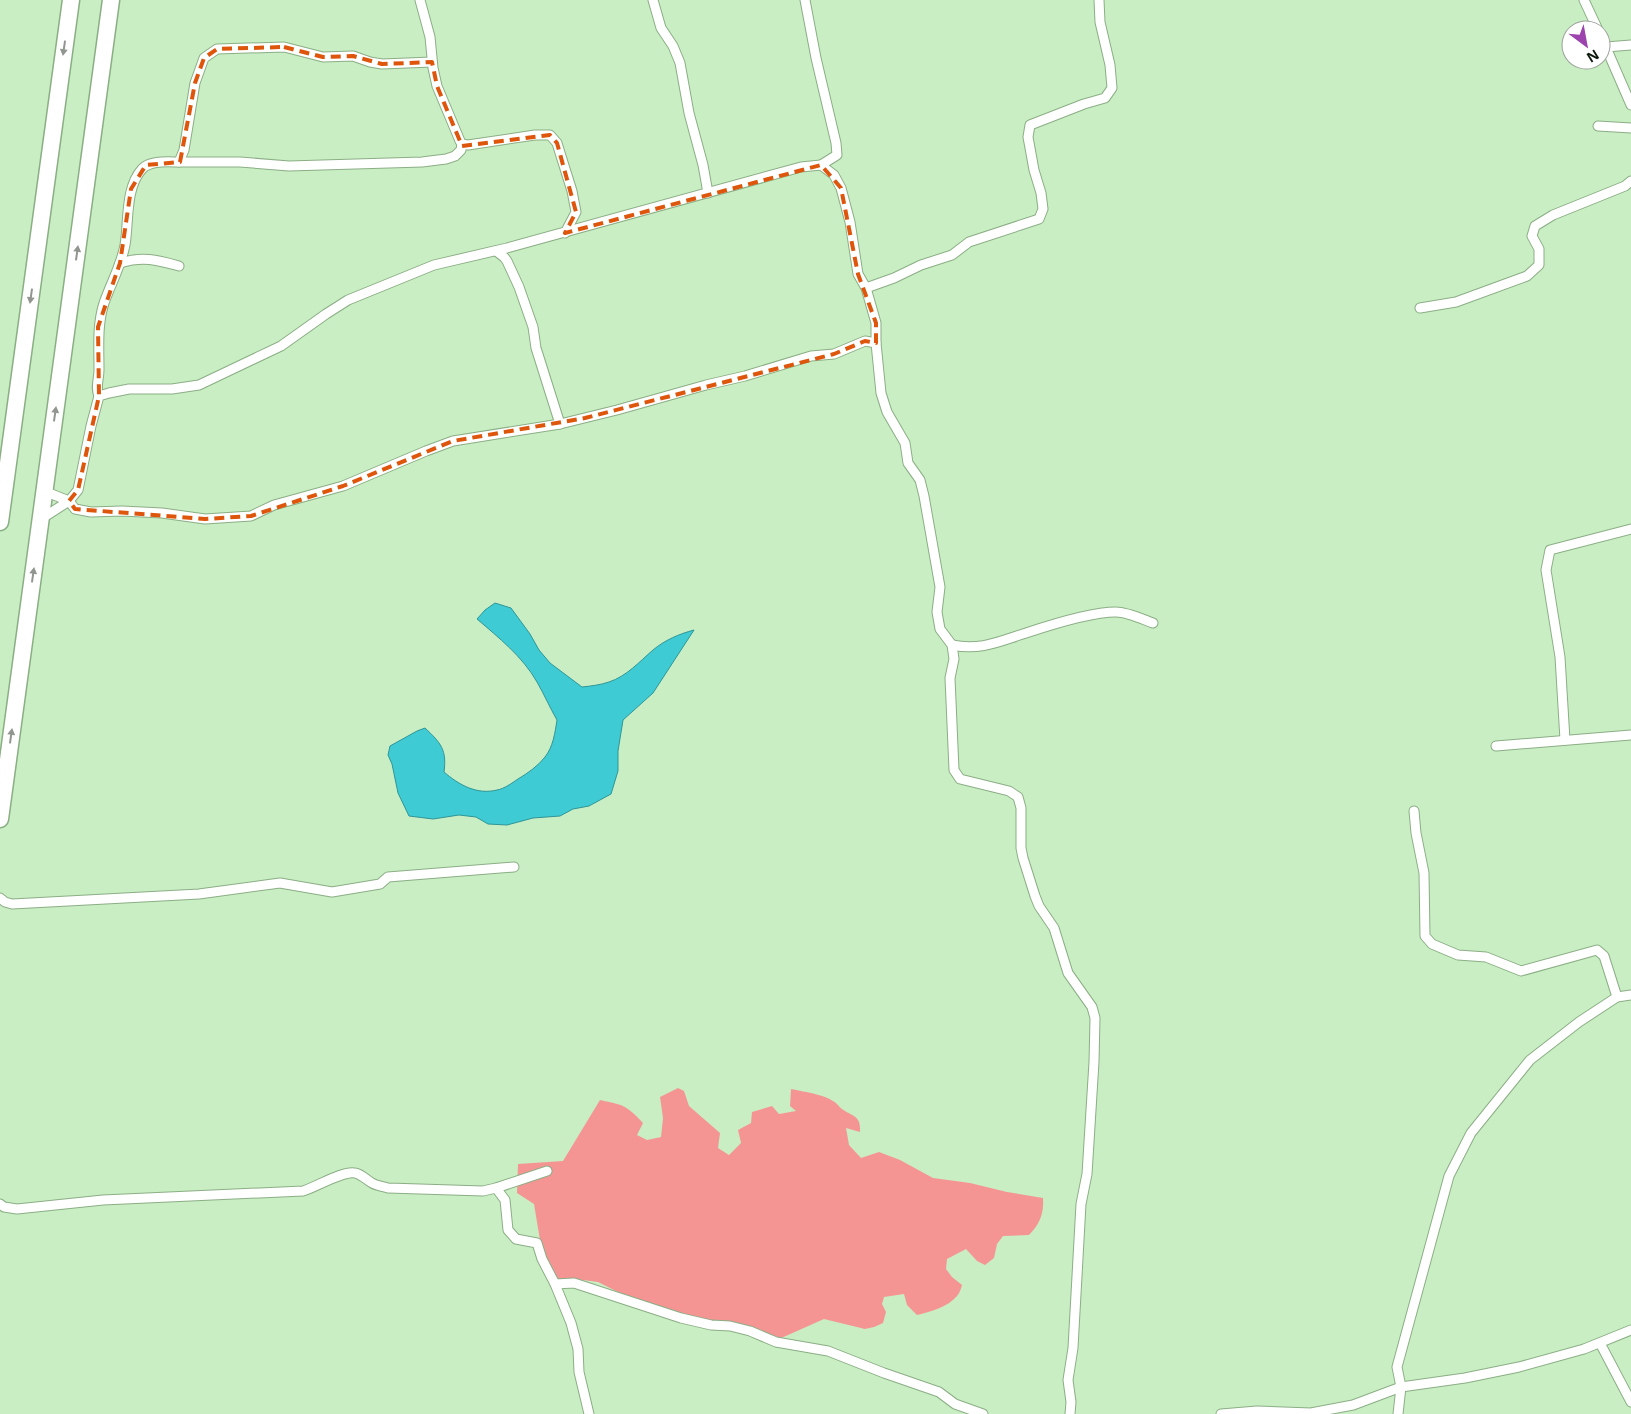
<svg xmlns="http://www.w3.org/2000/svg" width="1631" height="1414" viewBox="0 0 1631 1414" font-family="'Noto Sans',sans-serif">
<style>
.forest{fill:#f59593}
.water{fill:#3fcbd4;stroke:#2f9597}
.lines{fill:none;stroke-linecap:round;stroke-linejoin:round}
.street-casing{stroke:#8bae85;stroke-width:11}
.highway-casing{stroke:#8bae85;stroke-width:19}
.street{stroke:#fff;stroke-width:9}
.highway{stroke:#fff;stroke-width:16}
.oneway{fill:#919790}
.marked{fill:none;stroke:#dd560c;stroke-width:4;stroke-dasharray:10 6;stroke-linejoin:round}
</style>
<rect width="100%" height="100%" fill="#c9eec3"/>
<!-- forest -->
<path class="forest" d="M678,1088L684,1091L689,1106L720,1133L718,1148L729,1155L741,1143L738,1130L751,1123L752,1112L772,1106L779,1114L796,1111L790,1106L791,1089C805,1092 822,1094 833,1101C837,1103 839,1107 842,1109C853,1117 861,1115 860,1132L846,1128L849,1145L861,1158L879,1152L900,1160L933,1178L970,1183L1007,1192L1043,1198C1044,1213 1040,1224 1029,1235L1003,1236L997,1244L994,1258L985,1265L977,1261L966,1249L947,1259L946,1269L952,1277L962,1285C961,1289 959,1294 957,1296C948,1307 930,1312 917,1315L907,1305L904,1294L884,1297L882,1304L886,1312L883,1323L874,1327L865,1329L824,1319L779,1339L758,1329L732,1322L704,1321L624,1295L598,1282L575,1279L557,1282L541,1246L534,1204L517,1193L518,1164L563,1161L600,1100C624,1105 626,1105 643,1123L637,1135L647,1140L661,1137L663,1118L660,1097Z"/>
<!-- water -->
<path class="water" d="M495,603L511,608L530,634L539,650L550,663L582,687C591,686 600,685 609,682C627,676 639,662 653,650C665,640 679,634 694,630L653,693L623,720L618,751V771L611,794L589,806L573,809L560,816L533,818L507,825L488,824L476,817L459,815L433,819L409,816L398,793L392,764L388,755L390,746L417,731L425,728C441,743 447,750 444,772C459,785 477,795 497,790C504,789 512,783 518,779C528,773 538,766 545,757C553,747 555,733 557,720C550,708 544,694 537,682C523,657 498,637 477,619L485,610Z"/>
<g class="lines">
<!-- street casing -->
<g class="street-casing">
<g id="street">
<path d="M420,0L430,37L433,68L437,86L460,141L462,144L468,145L535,135H550L557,143L561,156L572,191L576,212L565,233"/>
<path d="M653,0L661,28L673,46L680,63L689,113L703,165L708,193"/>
<path d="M805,0L816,58L836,143L837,155L821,165"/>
<path d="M1584,0L1598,30"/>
<path d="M1601,36L1631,105"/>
<path d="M1606,47L1631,45"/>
<path d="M1598,126L1631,128"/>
<path d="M179,162H240L289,166L422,162L446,159L455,156L461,150L462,144"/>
<path d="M496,251L504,257L507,261L519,287L533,327L536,348L560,424L617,410L706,385L745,376L811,356L834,354L865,341L876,343"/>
<path d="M120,263C143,256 157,260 179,266"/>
<path d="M866,288L894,278L921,265L952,255L969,242L1039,219L1043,209L1041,193L1034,170L1028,137L1030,125L1084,104L1105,98L1112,88L1110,65L1100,22L1099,0"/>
<path d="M1420,308L1456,302L1527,276L1539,265V249L1532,236L1535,226L1553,215L1625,186L1631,181"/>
<path d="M99,396C95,388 99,379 99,370C99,347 97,325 104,303C111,283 121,266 125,245C129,221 125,188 142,169C150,160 168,162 179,162L184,150L195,83L204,58L217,49L284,47L323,57L353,56L370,62L382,64L432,62"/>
<path d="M44,491L69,501L75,509L91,512L122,511L162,513L205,519L251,516L274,505L343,486L426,451L453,441L560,424"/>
<path d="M41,519L69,501L78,490L91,426L99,396L109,393L129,389H172L199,385L281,346L326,314L348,300L434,265L507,248L801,167L821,165L834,175L841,188L850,222L858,274L866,288L876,323V343L881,393L887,412L905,443L908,463L920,480L924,496L940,587L937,612L940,629L952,645L954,659L950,678L954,770L960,779L1009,791L1018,797L1021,808V848L1023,858L1035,896L1039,906L1054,928L1068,973L1092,1007L1095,1018L1094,1062L1087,1174L1081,1204L1073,1348L1068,1380L1071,1402L1070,1414"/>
<path d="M952,645C981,651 1000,641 1026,633C1050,625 1092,612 1116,612C1127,612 1142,619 1153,623"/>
<path d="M1565,740L1560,657L1546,570L1550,550L1631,529"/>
<path d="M1496,746L1631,735"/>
<path d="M1414,811L1416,833L1424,873L1425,936L1432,944L1458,955L1486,957L1521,971L1597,950L1604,956L1617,997"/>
<path d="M0,898L5,902L12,904L199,894L280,883L332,892L380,884L388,877L514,867"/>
<path d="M496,1188L505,1200L508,1230L516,1239L537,1243L542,1259L555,1284L574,1283L681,1318L711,1325L730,1326L750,1331L776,1342L828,1351L884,1373L939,1392L955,1404L983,1414"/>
<path d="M0,1204L4,1207L17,1209L103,1200L303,1191C316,1187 344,1170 355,1173C361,1174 367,1180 372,1183C377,1186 382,1186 388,1188L483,1191L496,1188L547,1171"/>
<path d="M555,1284L571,1323L578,1349L579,1372L589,1414"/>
<path d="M1600,1343L1631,1402"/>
<path d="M1221,1414L1257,1411L1311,1413L1353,1405L1401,1387L1465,1378L1519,1367L1584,1349L1631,1330"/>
<path d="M1398,1414L1401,1387L1397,1367L1449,1176L1471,1133L1530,1060L1579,1022L1617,997L1631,995"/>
</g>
</g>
<!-- highway casing -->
<g class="highway-casing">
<g id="highway">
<path d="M0,522L71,0"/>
<path d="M0,819L111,0"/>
</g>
</g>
<!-- street -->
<use href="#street" class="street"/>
<!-- highway -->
<use href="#highway" class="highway"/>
</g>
<!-- one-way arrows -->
<defs><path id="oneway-solid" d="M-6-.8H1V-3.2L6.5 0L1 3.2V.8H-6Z" transform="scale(1.25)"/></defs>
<g class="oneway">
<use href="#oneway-solid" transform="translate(64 48) rotate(98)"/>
<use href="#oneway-solid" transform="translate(77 253) rotate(-82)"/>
<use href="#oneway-solid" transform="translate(31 296) rotate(98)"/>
<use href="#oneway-solid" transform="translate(55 414) rotate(-82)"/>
<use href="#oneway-solid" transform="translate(33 575) rotate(-82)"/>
<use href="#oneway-solid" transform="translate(11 736) rotate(-82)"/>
</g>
<!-- marked area -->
<path class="marked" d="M284,47L323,57L353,56L382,64L432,62L437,86L462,146L550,135L557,143L576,212L565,233L821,165L841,188L858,274L876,323V343L865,341L834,354L585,418L453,441L343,486L251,516L205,519L75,509L69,501L78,490L99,396L98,327L120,263L131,189L146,165L180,162L195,83L204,58L217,49Z"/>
<!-- north arrow -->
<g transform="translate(1586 45) rotate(148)"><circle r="24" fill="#ffffff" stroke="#9da29c"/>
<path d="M0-4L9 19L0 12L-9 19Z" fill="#9d43ae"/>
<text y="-8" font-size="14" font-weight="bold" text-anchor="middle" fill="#0a1708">N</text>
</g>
</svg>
